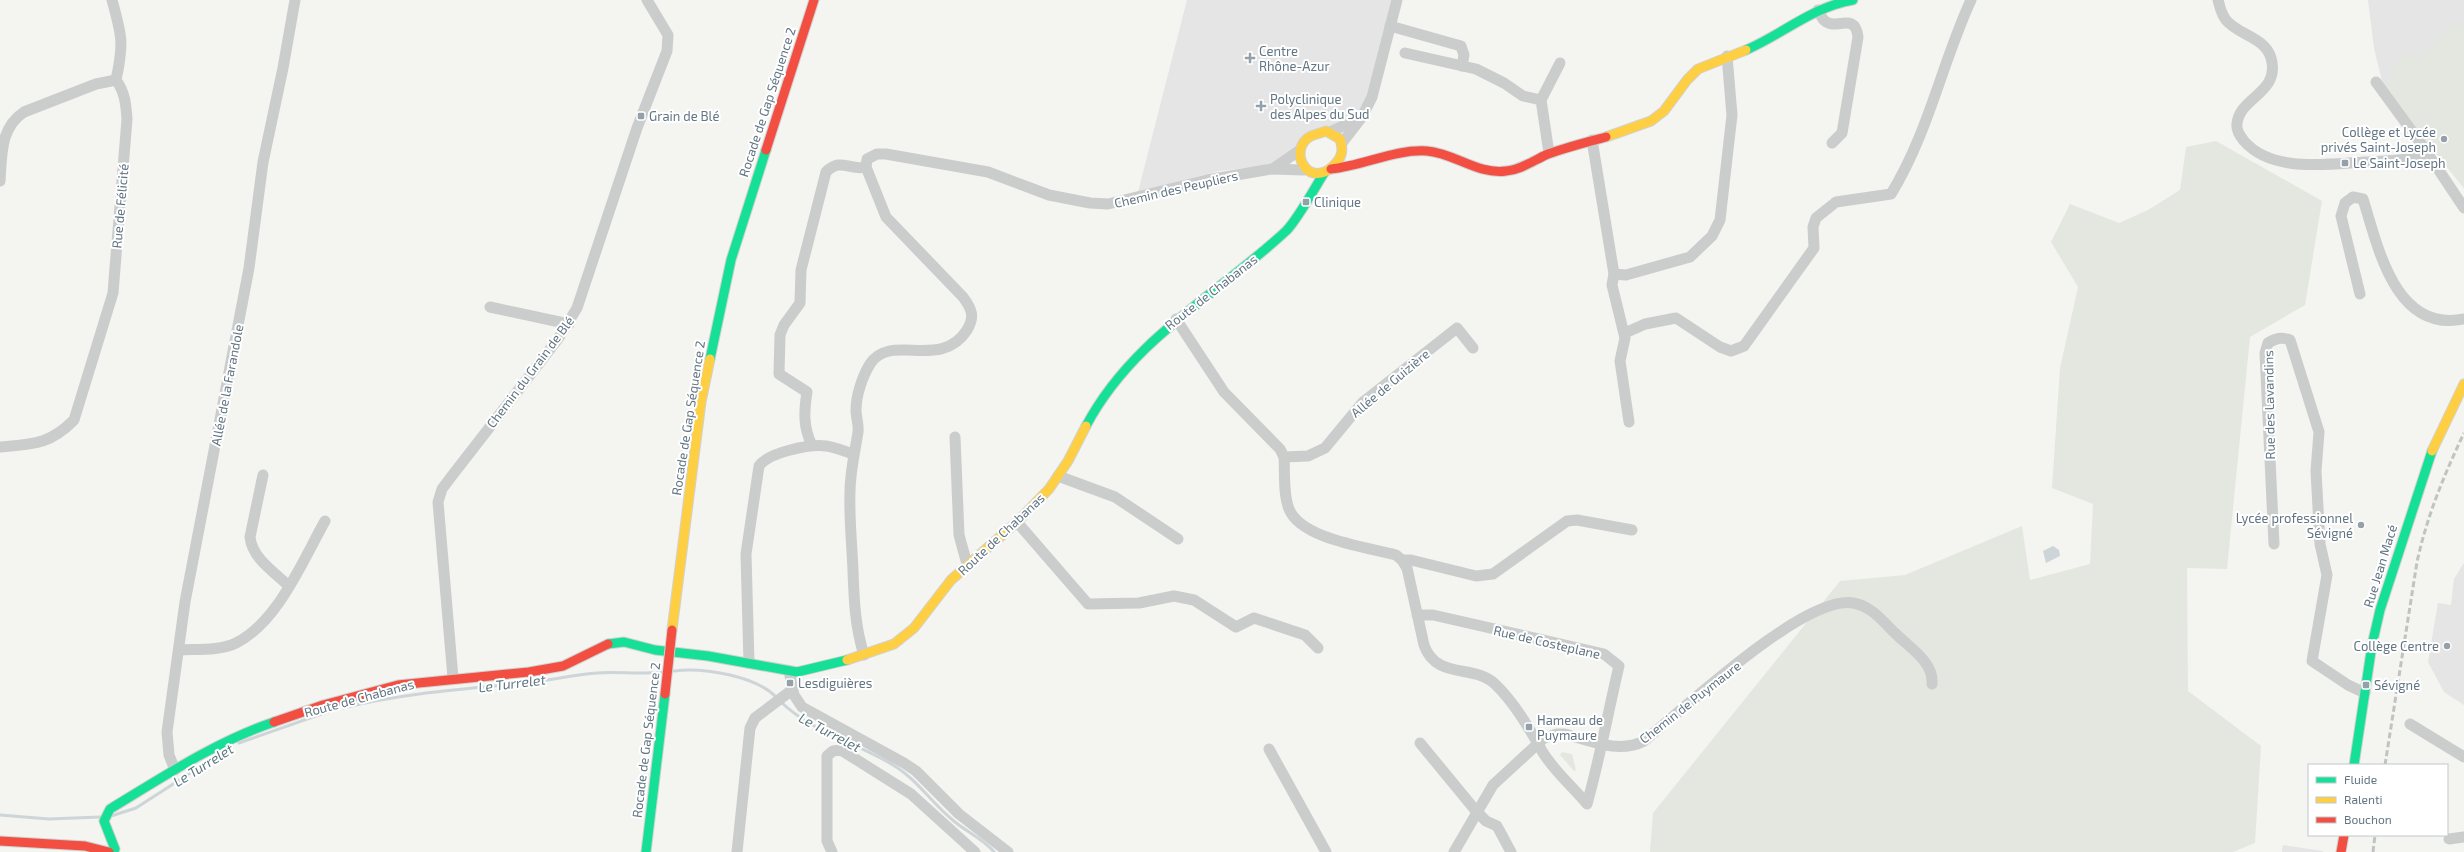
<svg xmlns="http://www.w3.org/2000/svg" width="2464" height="852" viewBox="0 0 2464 852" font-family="'Exo 2',sans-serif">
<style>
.built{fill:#e4e5e4}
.green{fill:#e4e7df}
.water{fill:#cdd5d8}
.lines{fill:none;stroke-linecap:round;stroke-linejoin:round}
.stream{stroke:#cdd5d8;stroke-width:3}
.fast-casing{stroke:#d0d2d1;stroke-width:11}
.slow-casing{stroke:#d0d2d1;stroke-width:11}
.jam-casing{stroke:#d0d2d1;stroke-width:11}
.street{stroke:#cbcdcd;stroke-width:11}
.fast{stroke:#16e098;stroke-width:9}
.slow{stroke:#ffcf43;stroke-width:9}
.jam{stroke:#f24e42;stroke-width:9}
.rail{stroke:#c1c3c3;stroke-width:3;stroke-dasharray:6 3;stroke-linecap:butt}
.jam-bridge-casing{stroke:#d1d2d1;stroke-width:11;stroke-linecap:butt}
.jam-bridge{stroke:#f24e42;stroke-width:9}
.poi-dot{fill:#95a1aa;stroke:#fff;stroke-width:1.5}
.labels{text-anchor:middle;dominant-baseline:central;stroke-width:4;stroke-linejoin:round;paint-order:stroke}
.poi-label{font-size:13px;fill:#627583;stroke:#fff;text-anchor:start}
.street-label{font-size:13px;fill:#627583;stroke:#fff}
.water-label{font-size:14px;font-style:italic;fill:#5e7880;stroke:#fff}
</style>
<rect width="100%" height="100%" fill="#f4f4f1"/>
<!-- built -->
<g class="built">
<path d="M1187,0H1392L1368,96L1356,117L1294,150L1280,160L1262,166L1219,171L1138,192Z"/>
<path d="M2368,0H2464V188L2384,89L2374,48Z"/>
<path d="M2464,563V705L2444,692L2428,662L2438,603L2451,605L2454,579Z"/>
<path d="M2283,845L2323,851V852H2282Z"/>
</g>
<!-- green -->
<g class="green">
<path d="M2454,22L2464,27V188L2384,89L2391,80L2402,53L2423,58Z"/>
<path d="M2216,141L2322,201L2305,305L2250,337L2227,569L2187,568L2188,691L2261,746L2255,843L2233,852H1650L1653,813L1840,581L1905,575L2022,526L2030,580L2090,564L2093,504L2052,488L2060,368L2078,287L2051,242L2070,204L2119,223L2148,210L2180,190L2186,147Z"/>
<path d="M1562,752L1572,754L1576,770L1574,771L1560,755Z"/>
</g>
<!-- water -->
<path class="water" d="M2053,546L2059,550L2060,556L2046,563L2043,551Z"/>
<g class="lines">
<!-- stream -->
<g class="stream">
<path d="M674,671C703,667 757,676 777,698"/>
<path d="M781,702C812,732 857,743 893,765C917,779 933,805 955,822C967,832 985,840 994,852"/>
<path d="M343,708C404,693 465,689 527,683C550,680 573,675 597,673C618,671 639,675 661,672"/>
<path d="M239,743L330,711"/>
<path d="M0,815L49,819L100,817"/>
<path d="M111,816L136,808L229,748"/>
</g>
<!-- fast casing -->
<g class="fast-casing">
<g id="fast">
<path d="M1746,50C1783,34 1812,7 1853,0"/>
<path d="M710,359L731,260L766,150"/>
<path d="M1086,426C1132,339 1216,296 1286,231C1298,219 1314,189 1324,173"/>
<path d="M608,644L624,642L655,650L708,656L797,672L847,660"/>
<path d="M2354,765L2372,645L2380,610L2432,451"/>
<path d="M113,852L115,849L104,821L110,809C163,777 215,742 274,722"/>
<path d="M646,852L665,694"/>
</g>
</g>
<!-- slow casing -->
<g class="slow-casing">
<g id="slow">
<path d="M1326,131L1340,139C1343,148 1343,155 1337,162C1310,194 1285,150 1311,136C1316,134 1321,133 1326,131Z"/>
<path d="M1606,137L1651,121L1664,111L1687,80L1698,69L1746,50"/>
<path d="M2432,451L2464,384"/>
<path d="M672,630L701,402L710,359"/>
<path d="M847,660L894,644L914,628L951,580L1017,522L1049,489L1068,461L1086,426"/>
</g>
</g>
<!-- jam casing -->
<g class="jam-casing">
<g id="jam">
<path d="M766,150L814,0"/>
<path d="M1331,169C1363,166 1394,149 1427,151C1454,153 1478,175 1506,171C1521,170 1534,160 1548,154C1567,147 1587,142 1606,137"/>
<path d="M274,722L323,705L398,685L529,672L563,666L608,644"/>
<path d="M0,841L85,846L109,852"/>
<path d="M2341,852L2344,835"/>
</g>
</g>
<!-- street -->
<g class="street">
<path d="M112,0C122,36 124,43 116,80"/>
<path d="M2218,0C2220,7 2221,14 2226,20C2238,35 2265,37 2271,58C2281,93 2239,97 2237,124C2236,130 2240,136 2244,141C2272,173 2327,164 2365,162C2386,161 2408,161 2428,154"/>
<path d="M1818,10C1820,14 1822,19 1825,21C1836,31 1855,11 1858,37L1842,133L1832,143"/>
<path d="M1390,26L1461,46L1464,55L1462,66"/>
<path d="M1405,53L1476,69L1504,83L1523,96L1541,100"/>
<path d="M2376,82L2422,145L2464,208"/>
<path d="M1330,132L1356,120"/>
<path d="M1592,140L1614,274L1612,285L1625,338L1620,361L1629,422"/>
<path d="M1342,143L1362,117L1372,97L1397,0"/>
<path d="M1549,153L1541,100L1560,63"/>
<path d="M1274,168L1300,150"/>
<path d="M0,181C2,154 0,128 24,112L96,84L116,80C125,92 126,105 127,119L113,293L74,420C49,445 33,444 0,447"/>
<path d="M1614,274L1626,275L1690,257L1712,236L1720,220L1732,115L1727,56"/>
<path d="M2360,294L2341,216L2345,203L2353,197L2363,199C2378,247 2395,333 2464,319"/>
<path d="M490,307L569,324"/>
<path d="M1176,319L1224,392L1280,449L1284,457C1285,472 1283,494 1289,509C1301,539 1366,547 1396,555L1402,560H1411L1476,576L1493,574L1567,521L1577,520L1632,530"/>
<path d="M1625,333L1645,324L1676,318L1720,347L1731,351L1744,346L1814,248L1813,227L1816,218L1836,202L1891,194C1928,134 1942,63 1971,0"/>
<path d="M955,437L959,535L967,564"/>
<path d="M812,445C803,428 804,411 807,392L779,374L780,335L784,325L800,303L801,270L826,172C841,157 849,171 866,167"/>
<path d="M1284,457L1308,456L1325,448L1363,402L1457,328L1473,348"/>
<path d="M263,475L250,537C252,558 274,572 289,586"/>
<path d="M1058,476L1115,497L1178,539"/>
<path d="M1017,522L1088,604L1139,603L1174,596L1194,600L1236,627L1254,618L1305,635L1318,648"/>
<path d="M2274,544L2265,353L2268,343C2276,338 2281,337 2290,340L2319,432L2316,471L2320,544L2327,575L2312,661L2348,685L2365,693"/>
<path d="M1402,560L1407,568L1424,645C1436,680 1475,664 1495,684C1514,702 1529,728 1542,751C1553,770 1573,787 1587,804C1600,758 1608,712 1619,666L1604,654L1433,615H1417"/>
<path d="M179,650C196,649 220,651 236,643C278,622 303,560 325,521"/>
<path d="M864,655C855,627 854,599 853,571C852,545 849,518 850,492C850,471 855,452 858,432C859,425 856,417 856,410C856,396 862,377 870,364C890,332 941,371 967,330C975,317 972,309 963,297L886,217L866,167L867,159L877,154H886L988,172L1049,195L1090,203L1108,204L1207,180L1272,169L1304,170"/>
<path d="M749,663L746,554L759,466C769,452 810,444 826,446C835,447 844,451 853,454"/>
<path d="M789,671L794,695L802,707L904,763L916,771L959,814L1008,852"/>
<path d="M453,678L438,502L442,489L451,477L558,339L577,308L637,128L667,51L668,35L647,0"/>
<path d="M2410,724L2464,757"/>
<path d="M1420,743L1476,811L1486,821L1497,826L1511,852"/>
<path d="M1269,749L1326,852"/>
<path d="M175,770L169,755L167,732L185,602L249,268L263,162L283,68L295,0"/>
<path d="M2449,839L2464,837"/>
<path d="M737,852L750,728L755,718L792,690"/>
<path d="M832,852L827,841V756L833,751L841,750L911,794L975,852"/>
<path d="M1454,852L1493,785L1544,738L1557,734H1565C1591,741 1619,754 1644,741C1684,709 1804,595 1853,603C1872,606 1883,622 1896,634C1910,648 1934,662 1932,684"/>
</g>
<!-- fast -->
<use href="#fast" class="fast"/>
<!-- slow -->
<use href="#slow" class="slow"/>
<!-- jam -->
<use href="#jam" class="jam"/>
<!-- rail -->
<g class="rail">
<path d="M2385,765L2417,562C2427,516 2444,475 2464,433"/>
<path d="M2373,852L2375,835"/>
</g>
<!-- jam-bridge casing -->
<g class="jam-bridge-casing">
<path id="jam-bridge" d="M665,694L672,630"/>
</g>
<!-- jam-bridge -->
<use href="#jam-bridge" class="jam-bridge"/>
</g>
<!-- markers -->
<g class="poi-dot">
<path d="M1248 52h4v4h4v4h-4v4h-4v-4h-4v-4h4z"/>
<path d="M1259 100h4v4h4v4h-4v4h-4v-4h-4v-4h4z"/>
<rect x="637" y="112" width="8" height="8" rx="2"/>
<circle cx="2444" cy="139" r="4"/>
<rect x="2341" y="159" width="8" height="8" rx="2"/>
<rect x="1302" y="198" width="8" height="8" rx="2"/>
<circle cx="2361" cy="525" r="4"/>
<circle cx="2447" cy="646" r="4"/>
<rect x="786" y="679" width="8" height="8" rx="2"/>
<rect x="2362" y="681" width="8" height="8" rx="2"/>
<rect x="1525" y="723" width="8" height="8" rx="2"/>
</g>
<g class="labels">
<!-- poi labels -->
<g class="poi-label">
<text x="1259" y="51">Centre<tspan x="1259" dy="15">Rhône-Azur</tspan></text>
<text x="1270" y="99">Polyclinique<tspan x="1270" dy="15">des Alpes du Sud</tspan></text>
<text x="649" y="116">Grain de Blé</text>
<text x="2436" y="132" text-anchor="end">Collège et Lycée<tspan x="2436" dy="15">privés Saint-Joseph</tspan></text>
<text x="2353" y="163">Le Saint-Joseph</text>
<text x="1314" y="202">Clinique</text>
<text x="2353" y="518" text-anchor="end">Lycée professionnel<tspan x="2353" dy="15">Sévigné</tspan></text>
<text x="2439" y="646" text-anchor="end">Collège Centre</text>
<text x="798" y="683">Lesdiguières</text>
<text x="2374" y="685">Sévigné</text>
<text x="1537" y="720">Hameau de<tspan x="1537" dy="15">Puymaure</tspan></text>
</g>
<!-- street labels -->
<g class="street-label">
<text transform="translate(767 102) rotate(-72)">Rocade de Gap Séquence 2</text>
<text transform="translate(1176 189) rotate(-13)">Chemin des Peupliers</text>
<text transform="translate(120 206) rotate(-85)">Rue de Félicité</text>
<text transform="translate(1211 292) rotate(-38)">Route de Chabanas</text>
<text transform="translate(530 372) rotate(-53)">Chemin du Grain de Blé</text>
<text transform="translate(1390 383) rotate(-40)">Allée de Guizière</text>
<text transform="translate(227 385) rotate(-79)">Allée de la Farandole</text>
<text transform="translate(2269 405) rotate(-91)">Rue des Lavandins</text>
<text transform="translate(688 418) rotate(-81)">Rocade de Gap Séquence 2</text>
<text transform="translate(1001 534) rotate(-43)">Route de Chabanas</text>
<text transform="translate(2380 566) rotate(-73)">Rue Jean Macé</text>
<text transform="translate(1547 642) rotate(13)">Rue de Costeplane</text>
<text transform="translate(359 698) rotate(-15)">Route de Chabanas</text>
<text transform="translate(1690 702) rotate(-38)">Chemin de Puymaure</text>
<text transform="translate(646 740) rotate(-83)">Rocade de Gap Séquence 2</text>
</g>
<!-- water labels -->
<g class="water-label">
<text transform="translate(512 683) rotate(-7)">Le Turrelet</text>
<text transform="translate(830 732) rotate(28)">Le Turrelet</text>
<text transform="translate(203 765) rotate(-32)">Le Turrelet</text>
</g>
</g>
<!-- legend -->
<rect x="2308" y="764" width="140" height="72" fill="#ffffff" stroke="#c0c8cd"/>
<rect x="2316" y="777" width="20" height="6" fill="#16e098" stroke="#c0c8cd"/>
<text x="2344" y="784" font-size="12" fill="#627583">Fluide</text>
<rect x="2316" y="797" width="20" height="6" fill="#ffcf43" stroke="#c0c8cd"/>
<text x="2344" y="804" font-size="12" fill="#627583">Ralenti</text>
<rect x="2316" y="817" width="20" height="6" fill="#f24e42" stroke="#c0c8cd"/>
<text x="2344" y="824" font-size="12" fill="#627583">Bouchon</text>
</svg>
